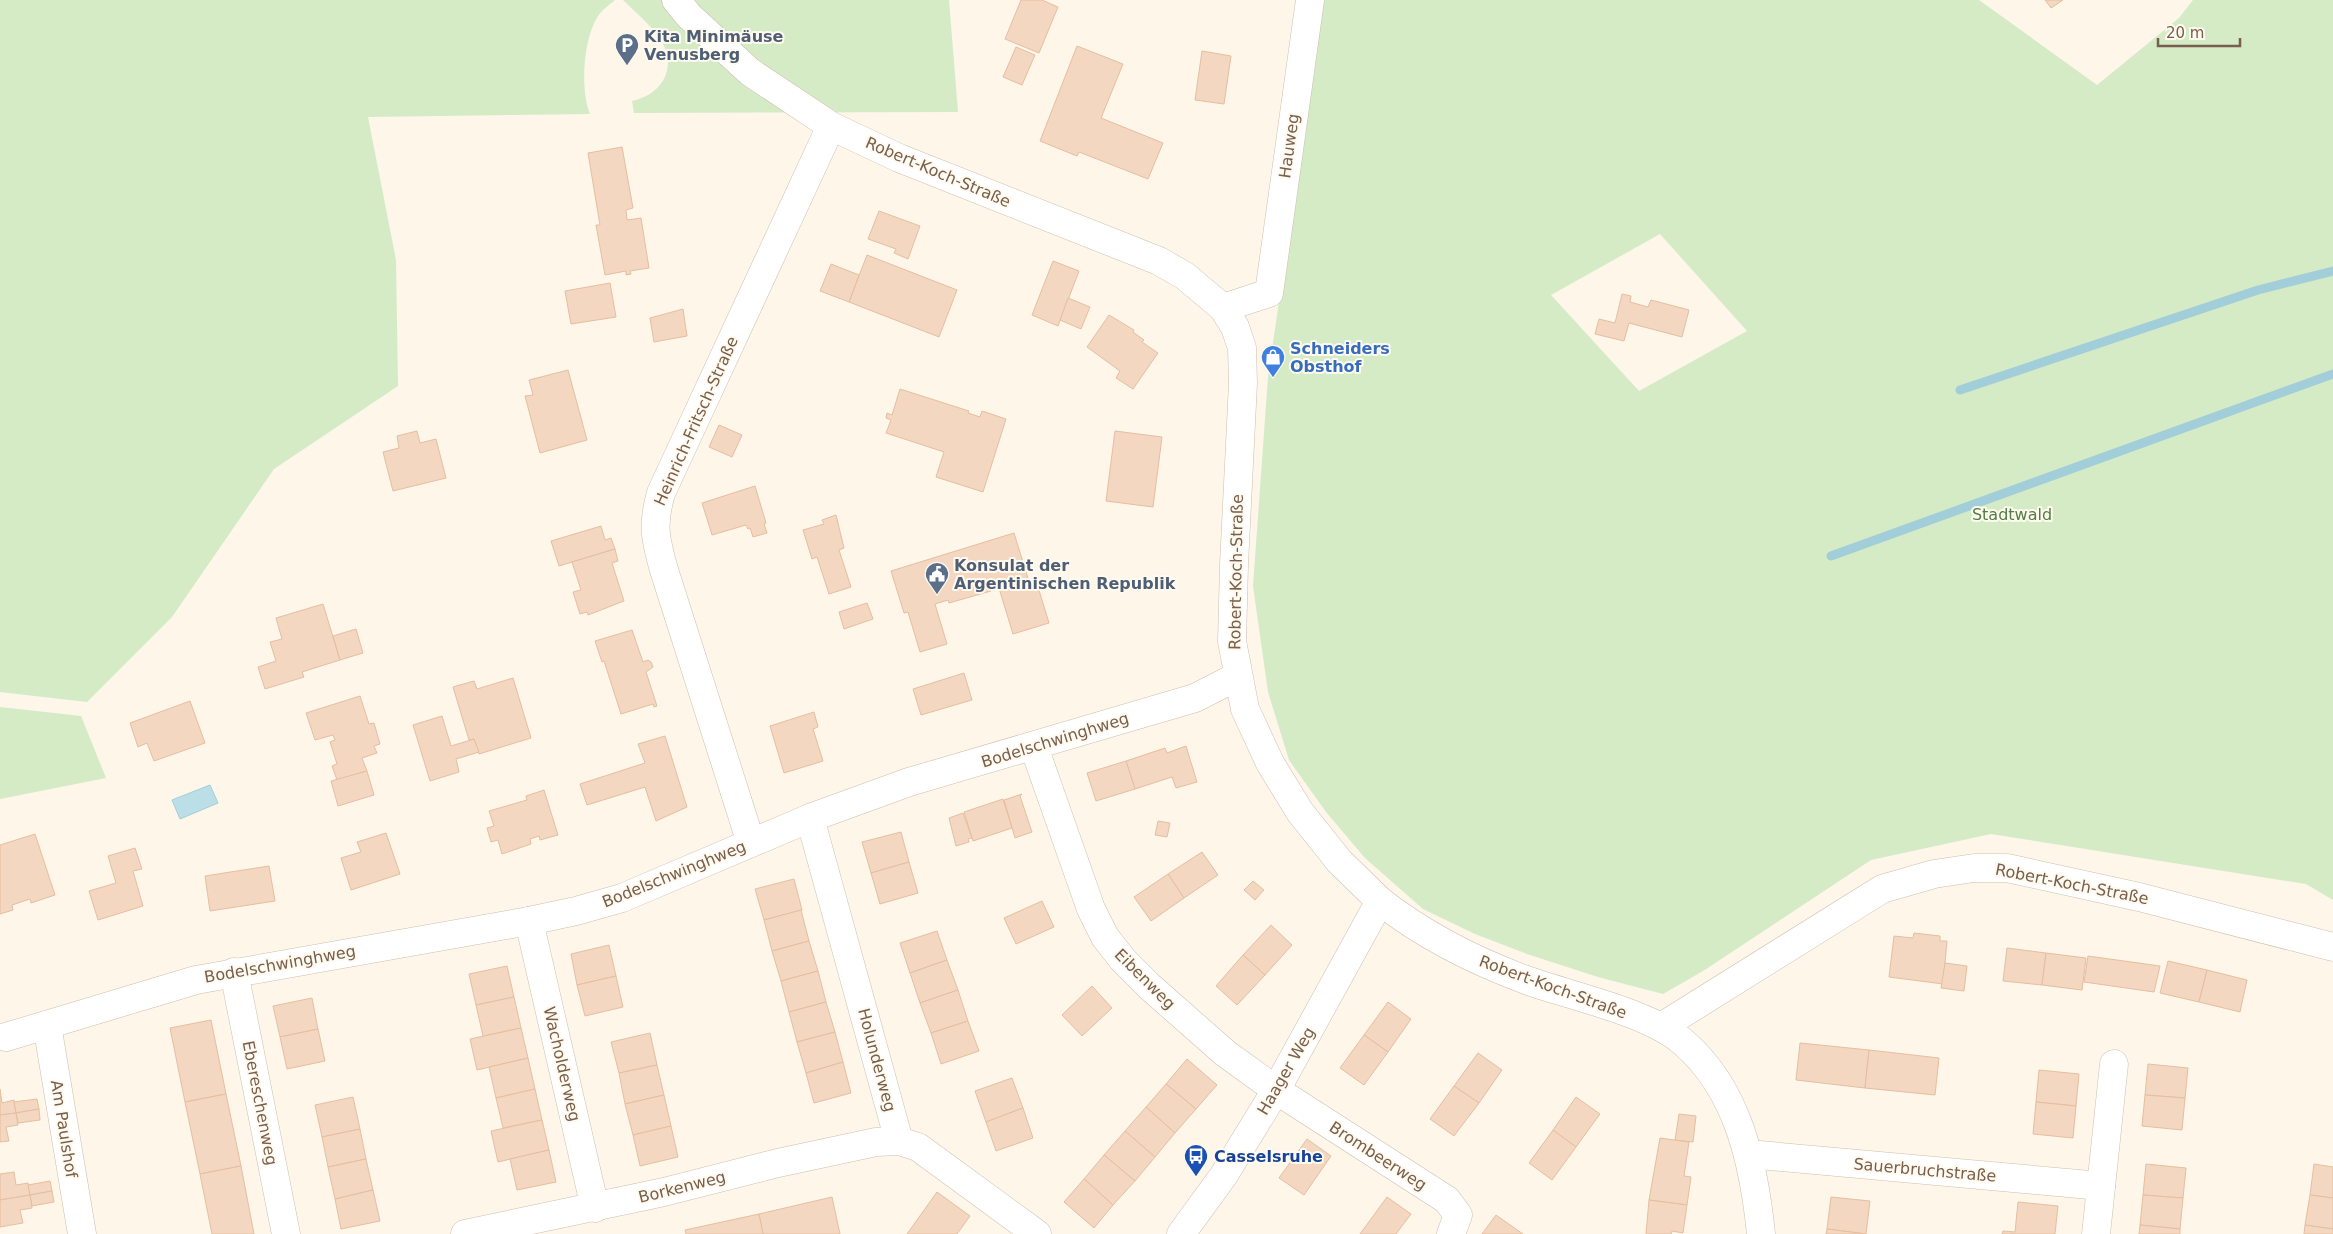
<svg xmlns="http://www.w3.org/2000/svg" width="2333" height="1234" viewBox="0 0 2333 1234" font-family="'DejaVu Sans',sans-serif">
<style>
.green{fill:#d4ebc6;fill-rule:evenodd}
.water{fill:#bcdfe7;stroke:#a2ced9}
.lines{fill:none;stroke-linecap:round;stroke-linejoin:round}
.stream{stroke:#a2ced9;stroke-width:9}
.building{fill:#f3d7c0;stroke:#e6bea0}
.minor-casing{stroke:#cfbead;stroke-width:29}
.tertiary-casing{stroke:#cfbead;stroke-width:29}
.minor{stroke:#fff;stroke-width:28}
.tertiary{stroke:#fff;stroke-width:28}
.labels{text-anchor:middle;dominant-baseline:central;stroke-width:4;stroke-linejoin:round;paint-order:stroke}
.service-label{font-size:16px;font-weight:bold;fill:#4e5e75;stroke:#fffaf0;text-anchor:start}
.street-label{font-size:16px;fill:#785e4b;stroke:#fffaf0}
.shop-label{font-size:16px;font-weight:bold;fill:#366cbe;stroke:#fffaf0;text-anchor:start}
.park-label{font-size:16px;fill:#527e42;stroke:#fffaf0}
.transit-label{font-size:16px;font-weight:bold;fill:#164399;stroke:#fffaf0;text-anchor:start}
</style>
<rect width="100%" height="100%" fill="#fdf6e9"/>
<!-- green -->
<g class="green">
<path d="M0,0H615C609,5 602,10 598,16C583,39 580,90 590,114L368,117L396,260L398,386L274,469L172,617L87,702L0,692Z"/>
<path d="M623,0H949L958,112L634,113L632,101C662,95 678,68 661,40C653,27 634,11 623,0Z"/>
<path d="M1323,0H1979L2097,85L2179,18L2193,0H2333V900L2306,884L1991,834L1871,860L1703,971L1663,994L1598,977L1527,954L1475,934L1423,909L1365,858L1326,812L1289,760L1268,692L1253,586L1268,377ZM1660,234L1747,331L1639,391L1551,295Z"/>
<path d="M0,707L81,716L106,778L0,799Z"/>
</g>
<!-- water -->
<path class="water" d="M210,785L218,803L180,819L172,800Z"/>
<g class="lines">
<!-- stream -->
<g class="stream">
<path d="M1960,390L2258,290L2333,271"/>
<path d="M1831,556L2333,374"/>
</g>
</g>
<!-- building -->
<g class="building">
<path d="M1021,0H1042L1058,7L1039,53L1005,39Z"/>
<path d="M2045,0H2063L2051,8Z"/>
<path d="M1077,46L1123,64L1101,118L1163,143L1148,179L1079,152L1077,156L1040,141Z"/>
<path d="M1016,47L1035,55L1022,85L1003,77Z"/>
<path d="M1202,51L1231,56L1224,104L1195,100Z"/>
<path d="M622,147L633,208L626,210L627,220L641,218L649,268L630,271L631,274L626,275V271L605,275L596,225H600L588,153Z"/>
<path d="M879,211L920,226L908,259L894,253L896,249L868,239Z"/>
<path d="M867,255L957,290L939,337L849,302Z"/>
<path d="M1053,261L1079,271L1058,326L1032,315Z"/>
<path d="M831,264L859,275L849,302L820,291Z"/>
<path d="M610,283L616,317L571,324L565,291Z"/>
<path d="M1622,294L1631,296L1630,302L1648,307L1651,300L1689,310L1682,337L1629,323L1624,341L1595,334L1599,319L1615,323Z"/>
<path d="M1068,298L1090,307L1081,329L1060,320Z"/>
<path d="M683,309L687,336L654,342L650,318Z"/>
<path d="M1109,315L1134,330L1133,332L1144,340L1142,342L1158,353L1133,389L1116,378L1120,371L1087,347Z"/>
<path d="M568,370L587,440L540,453L525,396L533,395L529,380Z"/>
<path d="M900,389L969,411L968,413L980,417L982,411L1006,419L983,492L936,477L944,452L886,433L891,420L886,418L887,413L892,415Z"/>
<path d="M719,425L742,435L732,457L709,447Z"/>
<path d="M417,431L420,443L436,439L446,478L393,491L383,452L399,448L397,436Z"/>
<path d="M1115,431L1162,437L1153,507L1106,501Z"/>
<path d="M755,486L766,523L764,524L767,533L753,537L750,528L748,529L746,525L712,535L702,503Z"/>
<path d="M836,515L844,548L839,550L851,587L829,594L817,557L812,559L803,530L824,524L822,520Z"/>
<path d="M601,526L605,540L611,538L615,549L559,566L551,541Z"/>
<path d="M1014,533L1031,588L1038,587L1049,623L1013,634L998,585L990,587L991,591L949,603L948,600L935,604L947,644L920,652L908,612L904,613L891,571Z"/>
<path d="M615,549L618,561L612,563L624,601L588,615L587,612L580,614L573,592L581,590L572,562Z"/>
<path d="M867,603L873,619L844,629L839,612Z"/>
<path d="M323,604L340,660L302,672L304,677L265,689L258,667L276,661L270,642L282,639L276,618Z"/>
<path d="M356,629L363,653L340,660L333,636Z"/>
<path d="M632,630L643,662L648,660L651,662L653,667L646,672L657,706L654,707L653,704L621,714L604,661L602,662L595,641Z"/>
<path d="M964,673L972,700L921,715L913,689Z"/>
<path d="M513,678L531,738L479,754L474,739L469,740L453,687L474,681L477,689Z"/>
<path d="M360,696L369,724L374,723L380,744L374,746L377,753L362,758L367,771L337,780L332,766L337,764L330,742L335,740L333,735L315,740L306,713Z"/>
<path d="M190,701L205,743L154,761L147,743L138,747L130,723Z"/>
<path d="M814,712L818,727L813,729L823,761L784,773L770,726Z"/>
<path d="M442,716L451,746L474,739L479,752L456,759L459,772L430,781L413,725Z"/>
<path d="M665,736L687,807L656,821L645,787L587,805L580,784L645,763L638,744Z"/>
<path d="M1186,746L1197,782L1176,788L1172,777L1135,789L1126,761L1165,748L1167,753Z"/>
<path d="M1126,761L1135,789L1096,801L1087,773Z"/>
<path d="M367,771L374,795L338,806L331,781Z"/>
<path d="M544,790L558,835L540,840L539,836L530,839L531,844L502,854L498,840L491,842L487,828L494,826L489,811L527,800L526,796Z"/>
<path d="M1022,794L1020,796L1032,832L1015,838L1004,800Z"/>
<path d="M1003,799L1012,828L973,841L964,812Z"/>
<path d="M963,813L972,838L968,839L969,842L956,846L949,818Z"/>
<path d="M1158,821L1170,823L1167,837L1155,835Z"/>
<path d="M901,832L909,862L871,873L862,842Z"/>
<path d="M386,833L400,874L351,890L341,858L361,852L357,842Z"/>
<path d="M35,834L55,895L31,903L30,899L12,905L13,910L0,914V845Z"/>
<path d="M135,848L142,869L133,871L143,906L98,920L89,891L116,883L108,856Z"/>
<path d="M1202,852L1218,875L1184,898L1168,874Z"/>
<path d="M909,862L918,893L880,904L871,873Z"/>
<path d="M269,866L275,901L210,911L205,876Z"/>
<path d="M1168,874L1184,898L1151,921L1134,897Z"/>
<path d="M794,879L802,910L764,920L755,889Z"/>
<path d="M1253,881L1264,890L1255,900L1244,890Z"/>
<path d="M1042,901L1054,927L1016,944L1004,918Z"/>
<path d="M801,910L809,941L772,951L764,920Z"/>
<path d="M1271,925L1292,945L1265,975L1243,955Z"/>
<path d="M937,931L947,960L910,973L900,943Z"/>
<path d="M1914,933L1940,936V941H1947L1943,984L1889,977L1894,936L1913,938Z"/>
<path d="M809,941L818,971L781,981L772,951Z"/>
<path d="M609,945L616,976L577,985L571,954Z"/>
<path d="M2007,948L2046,953L2042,985L2003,981Z"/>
<path d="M2046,953L2086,958L2082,990L2042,985Z"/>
<path d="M1243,955L1265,975L1237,1005L1216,986Z"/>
<path d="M2088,956L2160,966L2154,992L2084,982Z"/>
<path d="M947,960L958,990L920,1003L910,973Z"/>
<path d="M2168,961L2207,970L2199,1002L2160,993Z"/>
<path d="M1945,963L1967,966L1964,991L1941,988Z"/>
<path d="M507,966L514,997L476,1005L469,974Z"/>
<path d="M2207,970L2247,980L2240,1012L2199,1002Z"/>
<path d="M818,971L826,1002L789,1012L781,981Z"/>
<path d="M616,976L623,1007L585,1016L577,985Z"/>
<path d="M1092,986L1112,1008L1082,1036L1062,1015Z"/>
<path d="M958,990L968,1021L931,1033L920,1003Z"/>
<path d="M514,997L521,1028L483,1036L476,1005Z"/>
<path d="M312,998L318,1029L280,1037L273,1006Z"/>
<path d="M826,1002L835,1032L797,1042L789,1012Z"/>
<path d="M1388,1002L1411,1019L1388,1052L1364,1035Z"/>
<path d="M211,1020L226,1094L185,1102L170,1028Z"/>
<path d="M968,1021L979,1051L941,1064L931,1033Z"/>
<path d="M521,1028L528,1058L477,1070L470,1039Z"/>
<path d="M318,1029L325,1061L287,1069L280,1037Z"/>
<path d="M835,1032L843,1062L806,1073L797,1042Z"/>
<path d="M650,1033L657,1065L619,1073L611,1042Z"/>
<path d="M1364,1035L1388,1052L1364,1085L1340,1068Z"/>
<path d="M1800,1043L1869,1050L1865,1088L1796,1080Z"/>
<path d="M1869,1050L1939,1058L1935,1095L1865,1088Z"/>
<path d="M1478,1053L1502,1070L1479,1103L1454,1086Z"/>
<path d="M528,1058L535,1089L496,1098L489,1067Z"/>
<path d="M1187,1059L1217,1085L1196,1109L1166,1084Z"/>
<path d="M843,1062L851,1093L814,1103L806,1073Z"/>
<path d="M2148,1064L2188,1068L2185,1098L2145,1095Z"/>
<path d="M657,1065L664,1095L625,1104L619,1073Z"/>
<path d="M2039,1070L2079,1074L2076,1106L2036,1102Z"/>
<path d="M1012,1078L1023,1108L986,1122L975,1091Z"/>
<path d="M1166,1084L1196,1109L1175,1133L1146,1107Z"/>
<path d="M1454,1086L1479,1103L1454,1136L1430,1119Z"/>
<path d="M0,1089L2,1103L14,1100L16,1113L0,1115Z"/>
<path d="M535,1089L542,1120L503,1128L496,1098Z"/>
<path d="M226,1094L241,1166L200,1174L185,1102Z"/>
<path d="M664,1095L671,1126L633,1135L625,1104Z"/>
<path d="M2145,1095L2185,1098L2182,1130L2142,1126Z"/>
<path d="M353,1097L360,1129L322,1137L315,1105Z"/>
<path d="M1576,1097L1600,1114L1576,1147L1553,1130Z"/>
<path d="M37,1099L39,1109L16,1113L14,1102Z"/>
<path d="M2036,1102L2076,1106L2073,1138L2033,1134Z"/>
<path d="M1146,1107L1175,1133L1155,1157L1125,1131Z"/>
<path d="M1023,1108L1033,1138L996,1151L986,1122Z"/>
<path d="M39,1109L40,1120L18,1123L16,1113Z"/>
<path d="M16,1113L18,1125L6,1127L9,1141L0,1142V1115Z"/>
<path d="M1679,1114L1696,1116L1693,1142L1675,1140Z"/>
<path d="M542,1120L549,1150L498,1162L491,1131Z"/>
<path d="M671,1126L678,1157L640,1166L633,1135Z"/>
<path d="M360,1129L366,1159L328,1167L322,1137Z"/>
<path d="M1553,1130L1576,1147L1552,1180L1529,1163Z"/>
<path d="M1125,1131L1155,1157L1135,1181L1104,1155Z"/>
<path d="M1660,1138L1689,1142L1684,1176L1691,1177L1687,1205L1649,1200Z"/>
<path d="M1307,1139L1331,1156L1304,1195L1279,1178Z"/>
<path d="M549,1150L556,1182L517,1190L510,1159Z"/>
<path d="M1104,1155L1135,1181L1113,1205L1084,1179Z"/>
<path d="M366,1159L373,1190L335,1199L328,1167Z"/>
<path d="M2146,1164L2186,1168L2183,1198L2143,1195Z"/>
<path d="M2314,1164L2333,1167V1198L2310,1195Z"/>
<path d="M241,1166L254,1234H212L200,1174Z"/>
<path d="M14,1172L16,1185L28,1183L30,1195L0,1200V1174Z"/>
<path d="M1084,1179L1113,1205L1094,1228L1064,1202Z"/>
<path d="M50,1181L52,1191L30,1195L28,1185Z"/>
<path d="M373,1190L380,1221L341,1229L335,1199Z"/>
<path d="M52,1191L54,1202L32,1206L30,1195Z"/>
<path d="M937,1192L970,1216L957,1234H907Z"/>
<path d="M30,1195L32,1208L20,1210L23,1223L0,1227V1200Z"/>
<path d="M2143,1195L2183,1198L2180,1229L2140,1225Z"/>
<path d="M2310,1195L2333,1198V1229L2305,1225Z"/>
<path d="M832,1197L840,1234H763L759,1214Z"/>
<path d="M1387,1197L1411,1214L1396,1234H1360Z"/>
<path d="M1831,1197L1870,1201L1866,1234L1827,1229Z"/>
<path d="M1649,1200L1687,1205L1683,1233L1672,1231L1671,1234H1646Z"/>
<path d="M2018,1202L2058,1206L2055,1234H2002L2003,1231L2015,1232Z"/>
<path d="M759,1214L763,1234H686L685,1230Z"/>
<path d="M1496,1215L1523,1234H1482Z"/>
<path d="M2140,1225L2180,1229V1234H2139Z"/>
<path d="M2305,1225L2333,1229V1234H2304Z"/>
<path d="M1827,1229L1866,1234H1826Z"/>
</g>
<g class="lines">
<!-- minor casing -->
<g class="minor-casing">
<g id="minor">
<path d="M1223,308L1269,293L1310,0"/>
<path d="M1034,747L1091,909L1105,937L1123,960L1149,986L1225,1053L1276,1090L1447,1200L1458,1215L1451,1234"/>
<path d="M810,818L899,1141"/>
<path d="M751,843L664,570C655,538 652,525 661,493L831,126"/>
<path d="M1380,901C1426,937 1474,961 1529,981C1574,997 1648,1012 1683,1042C1739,1090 1754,1165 1761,1234"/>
<path d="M529,921L595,1208"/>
<path d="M234,972L286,1234"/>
<path d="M47,1025L82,1234"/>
<path d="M1661,1027L1882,889L1934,874L1974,868H2007L2139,897L2333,947"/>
<path d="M6,1037L196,980L529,921L576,911L622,898L810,818L909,782L1195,698L1238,676"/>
<path d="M1748,1154L2101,1186"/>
<path d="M465,1234L664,1192L778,1163L876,1142L899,1141L918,1147L1037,1234"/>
<path d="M2096,1234L2114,1064"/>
</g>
</g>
<!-- tertiary casing -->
<g class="tertiary-casing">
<path id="tertiary" d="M676,0L689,16L750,72L831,126L899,158L1159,261L1185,276L1223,308L1235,327L1242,348L1243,383L1234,565L1232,641L1245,709L1270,763L1300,812L1339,861L1380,901L1276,1090L1224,1175L1181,1234"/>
</g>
<!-- minor -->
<use href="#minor" class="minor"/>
<!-- tertiary -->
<use href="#tertiary" class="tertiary"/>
</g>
<!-- icons -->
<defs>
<g id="parking-pin" transform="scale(1.25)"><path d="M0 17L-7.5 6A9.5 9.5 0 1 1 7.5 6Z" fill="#5c6f8a" stroke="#fffaf0"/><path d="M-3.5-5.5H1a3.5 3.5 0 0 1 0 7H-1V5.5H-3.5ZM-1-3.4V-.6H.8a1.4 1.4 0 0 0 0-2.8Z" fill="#fff"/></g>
<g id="shop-pin" transform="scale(1.25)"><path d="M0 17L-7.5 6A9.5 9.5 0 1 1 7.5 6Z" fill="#3f7fe0" stroke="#fffaf0"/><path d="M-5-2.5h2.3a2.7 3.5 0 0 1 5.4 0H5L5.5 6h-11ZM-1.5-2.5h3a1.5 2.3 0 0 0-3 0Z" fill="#fff"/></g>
<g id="civic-pin" transform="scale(1.25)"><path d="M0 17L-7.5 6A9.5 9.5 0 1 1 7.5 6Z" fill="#5c6f8a" stroke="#fffaf0"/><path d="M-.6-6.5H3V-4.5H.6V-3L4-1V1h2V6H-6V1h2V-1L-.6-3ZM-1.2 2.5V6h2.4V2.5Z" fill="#fff"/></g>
<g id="bus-pin" transform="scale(1.25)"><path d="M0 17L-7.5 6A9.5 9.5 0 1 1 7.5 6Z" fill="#1a4fb4" stroke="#fffaf0"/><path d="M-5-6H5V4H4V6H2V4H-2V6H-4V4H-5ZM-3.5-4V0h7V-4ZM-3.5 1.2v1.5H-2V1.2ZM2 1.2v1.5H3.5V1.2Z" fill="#fff"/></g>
</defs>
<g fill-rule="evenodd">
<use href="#parking-pin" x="627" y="45"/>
<use href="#shop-pin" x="1273" y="357"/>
<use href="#civic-pin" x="937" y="574"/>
<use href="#bus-pin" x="1196" y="1156"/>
</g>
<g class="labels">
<!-- service labels -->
<g class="service-label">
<text x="644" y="36">Kita Minimäuse<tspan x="644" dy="18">Venusberg</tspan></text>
<text x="954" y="565">Konsulat der<tspan x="954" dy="18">Argentinischen Republik</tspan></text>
</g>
<!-- street labels -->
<g class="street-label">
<text transform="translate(1289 146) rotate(-82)">Hauweg</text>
<text transform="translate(938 172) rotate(23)">Robert-Koch-Straße</text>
<text transform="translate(696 421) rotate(-66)">Heinrich-Fritsch-Straße</text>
<text transform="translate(1236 572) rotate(-89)">Robert-Koch-Straße</text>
<text transform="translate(1055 740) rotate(-17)">Bodelschwinghweg</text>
<text transform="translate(674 874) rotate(-22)">Bodelschwinghweg</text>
<text transform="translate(2072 884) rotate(11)">Robert-Koch-Straße</text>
<text transform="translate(280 964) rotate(-10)">Bodelschwinghweg</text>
<text transform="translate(1145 979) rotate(45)">Eibenweg</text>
<text transform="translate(1553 987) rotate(20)">Robert-Koch-Straße</text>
<text transform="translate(877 1060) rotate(75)">Holunderweg</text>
<text transform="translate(562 1064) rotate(77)">Wacholderweg</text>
<text transform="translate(1286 1071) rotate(-60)">Haager Weg</text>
<text transform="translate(260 1103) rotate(79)">Ebereschenweg</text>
<text transform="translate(64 1129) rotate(81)">Am Paulshof</text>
<text transform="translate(1378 1156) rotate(33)">Brombeerweg</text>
<text transform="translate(1925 1170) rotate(5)">Sauerbruchstraße</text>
<text transform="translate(682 1187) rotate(-14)">Borkenweg</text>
</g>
<!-- shop labels -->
<g class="shop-label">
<text x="1290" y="348">Schneiders<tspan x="1290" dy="18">Obsthof</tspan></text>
</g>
<!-- park labels -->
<g class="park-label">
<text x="2012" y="514">Stadtwald</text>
</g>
<!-- transit labels -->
<g class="transit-label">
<text x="1214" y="1156">Casselsruhe</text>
</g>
</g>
<!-- scale -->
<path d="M2158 38v8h82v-8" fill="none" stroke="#785e4b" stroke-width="2.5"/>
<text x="2166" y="38" font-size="15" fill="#785e4b" stroke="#fffaf0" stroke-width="4" paint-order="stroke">20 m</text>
</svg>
